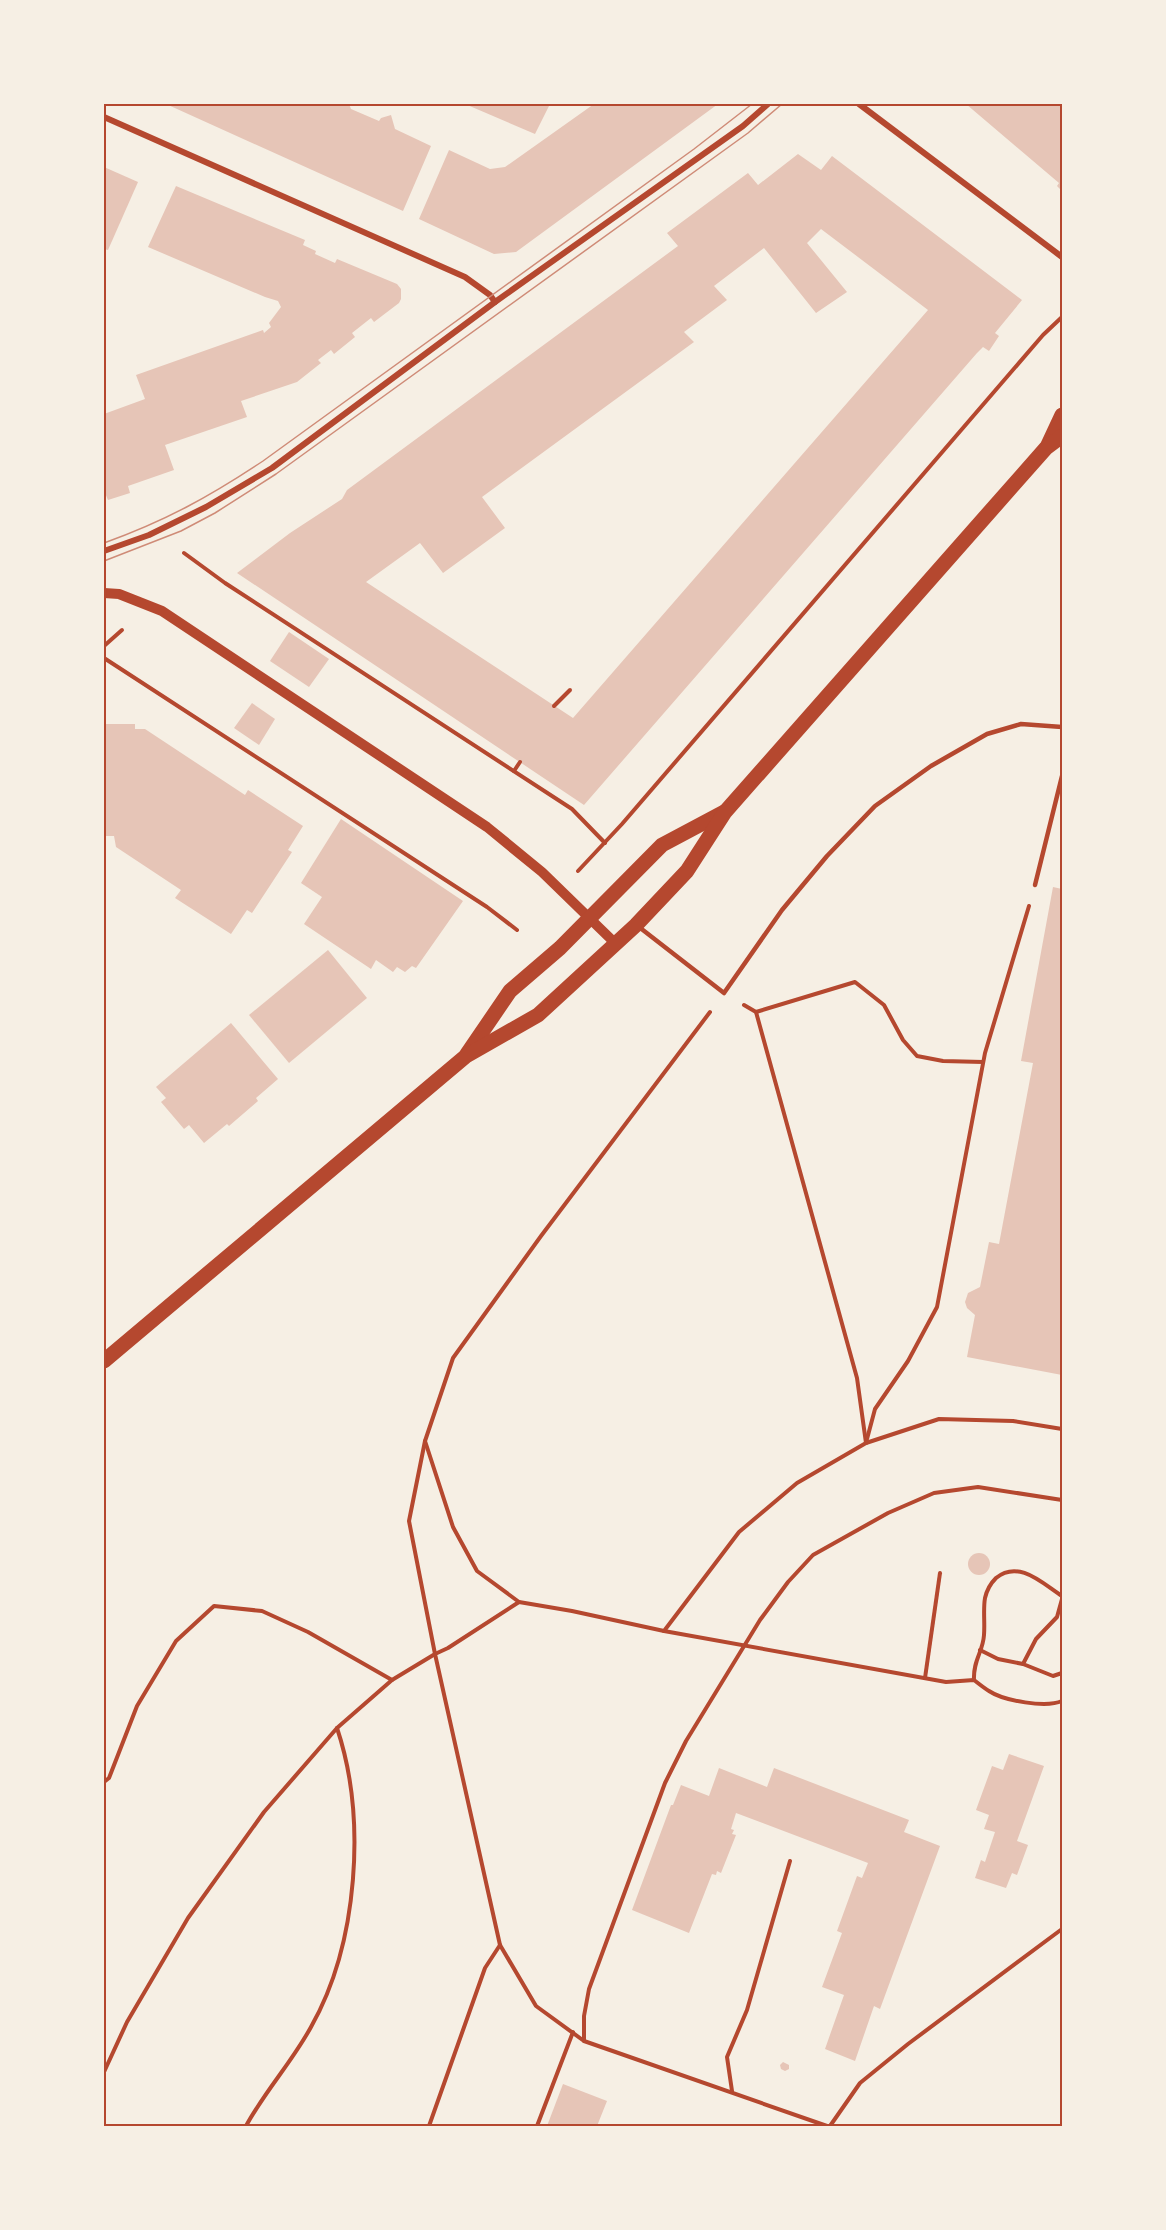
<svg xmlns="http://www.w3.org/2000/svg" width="1166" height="2230" viewBox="0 0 1166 2230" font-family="'Titillium Web',sans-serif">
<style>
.building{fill:#e6c5b7;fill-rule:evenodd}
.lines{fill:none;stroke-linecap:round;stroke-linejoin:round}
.path{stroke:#b5482f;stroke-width:4}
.service{stroke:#b5482f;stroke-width:4.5}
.minor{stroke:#b5482f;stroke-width:6}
.tertiary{stroke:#b5482f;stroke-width:10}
.primary{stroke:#b5482f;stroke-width:15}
.tram{stroke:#cf8b77;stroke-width:1.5}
.neatline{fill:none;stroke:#b5482f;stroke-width:2}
</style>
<rect width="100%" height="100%" fill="#f6efe4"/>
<!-- building -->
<g class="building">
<path d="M166,104H349L351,109L379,121L381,118L391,115L395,129L431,146L403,211Z"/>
<path d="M465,104H550L535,134Z"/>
<path d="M594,104H718L516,252L494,254L419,219L449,150L490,169L505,167Z"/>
<path d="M966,104H1062V191L1057,186L1059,183Z"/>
<path d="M798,154L821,170L832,156L1022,300L995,333L999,336L989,351L983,347L977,353L584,805L237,573L290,533L342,499L347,490L678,246L667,233L748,173L758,185ZM821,229L928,310L573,718L366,582L420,543L443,573L505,528L482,497L694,342L684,332L727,300L714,286L764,248L816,313L847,292L807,243Z"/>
<path d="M104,167L138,182L108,250L104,249Z"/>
<path d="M176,186L305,240L303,245L316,251L315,254L335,263L337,259L397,284L401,289V299L399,303L374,322L371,318L352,333L355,337L334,354L331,350L318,360L321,363L297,382L241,401L247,417L165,445L174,470L128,486L130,493L108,500L105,493L104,494V414L145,399L136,375L263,330L264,333L271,327L269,323L281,307L278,301L265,297L148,247Z"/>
<path d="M289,632L329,659L309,687L270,661Z"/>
<path d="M252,703L275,719L259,745L234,728Z"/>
<path d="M104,724H135V729H145L245,795L248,790L303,826L288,850L292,852L252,913L247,910L231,934L175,898L181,890L116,847L114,836H104Z"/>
<path d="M341,819L463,901L416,968L412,966L405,972L397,967L393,972L376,960L371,969L304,924L322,897L301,883Z"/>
<path d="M1053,887L1062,889V1375L967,1357L975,1315L967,1308L965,1302L968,1293L980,1287L989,1242L999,1244L1033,1063L1021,1061Z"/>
<path d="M328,950L367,998L289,1063L249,1015Z"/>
<path d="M231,1023L278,1079L256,1098L258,1101L229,1126L227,1124L204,1143L189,1125L184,1129L161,1102L166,1098L156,1087Z"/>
<circle cx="979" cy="1564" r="11"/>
<path d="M1009,1754L1044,1766L1017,1841L1028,1845L1017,1875L1012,1873L1006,1888L975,1878L981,1860L985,1862L995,1832L984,1829L989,1815L976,1810L992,1766L1003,1770Z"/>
<path d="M719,1768L767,1787L774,1768L909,1820L904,1832L940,1846L880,2009L874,2006L855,2061L825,2049L844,1995L822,1987L842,1933L837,1931L857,1876L862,1878L868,1863L736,1813L731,1829L734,1830L732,1834L736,1835L721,1873L717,1871L716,1875L712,1874L689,1933L632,1910L671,1805H673L681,1785L709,1796Z"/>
<path d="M783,2062L789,2065V2069L785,2071L781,2069L780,2065Z"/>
<path d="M563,2084L607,2101L597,2126H547Z"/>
</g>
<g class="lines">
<!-- path -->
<g class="path">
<path d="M184,553L225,583L572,809L605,843"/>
<path d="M104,646L122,630"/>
<path d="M104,658L487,907L517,930"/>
<path d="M554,706L570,690"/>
<path d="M514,771L520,762"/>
<path d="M578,871L622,824L1043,335L1062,317"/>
<path d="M744,1005L756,1012L857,1378L866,1443"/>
<path d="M710,1012L541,1236L453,1358L425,1441L453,1527L477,1571L519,1602L448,1648L435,1654L500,1945L536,2006L584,2041L827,2126"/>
<path d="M756,1012L855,982L884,1005L903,1040L917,1056L943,1061L983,1062"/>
<path d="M867,1439L875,1409L908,1361L937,1307L985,1053L1029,906"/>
<path d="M1062,1599L1057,1617L1036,1639L1023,1664L1053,1676L1062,1673"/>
<path d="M519,1602L572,1611L664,1631L739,1532L797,1483L866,1443L939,1419L1013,1421L1062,1429"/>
<path d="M664,1631L946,1682L974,1680C979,1684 984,1688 989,1691C1004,1701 1046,1708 1062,1701"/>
<path d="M980,1650L998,1659L1023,1664"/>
<path d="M925,1678L940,1573"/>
<path d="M974,1680C973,1660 983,1652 984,1635C985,1623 983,1609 985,1598C987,1589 990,1584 996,1578C1019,1559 1043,1584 1062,1596"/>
<path d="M104,1782L109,1778L137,1706L176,1641L214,1606L262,1611L308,1632L392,1680"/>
<path d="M584,2041V2016L589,1989L665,1783L686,1741L760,1620L788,1582L813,1555L888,1513L934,1493L978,1487L1062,1500"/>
<path d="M104,2072L127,2022L188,1918L264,1812L337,1728L392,1680L435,1654L409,1521L425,1441"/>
<path d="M732,2091L727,2057L747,2010L790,1861"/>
<path d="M246,2126C265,2091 292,2062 311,2027C358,1944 367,1818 337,1728"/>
<path d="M429,2126L485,1968L500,1945"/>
<path d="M537,2126L573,2032"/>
<path d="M830,2126L860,2083L908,2044L1062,1929"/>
</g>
<!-- service -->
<g class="service">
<path d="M1035,885L1062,776"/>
<path d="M639,927L724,993L782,910L827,856L875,806L931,766L987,734L1021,724L1062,727"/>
</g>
<!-- minor -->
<g class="minor">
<path d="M859,104L1062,257"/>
<path d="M104,117L465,277L490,295L495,302"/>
<path d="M104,551L149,535L206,507L272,468L495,302L743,126L768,104"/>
</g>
<!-- tertiary -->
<path class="tertiary" d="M104,593L119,594L162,611L487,827L542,872L616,944"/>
<!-- primary -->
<g class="primary">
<path d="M1048,445L1062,415"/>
<path d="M467,1054L510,991L560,948L662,845L724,812"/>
<path d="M104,1361L466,1056L538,1015L636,925L687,871L725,812L1046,448L1062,436"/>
</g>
<!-- tram -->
<g class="tram">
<path d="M104,543C165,521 209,497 263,461L694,149L752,104"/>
<path d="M104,561L181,531L215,513L276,474L748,133L782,104"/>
</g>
</g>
<!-- border -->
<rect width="1166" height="2230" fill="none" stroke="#f6efe4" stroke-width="210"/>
<rect x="105" y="105" width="956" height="2020" class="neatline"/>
</svg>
